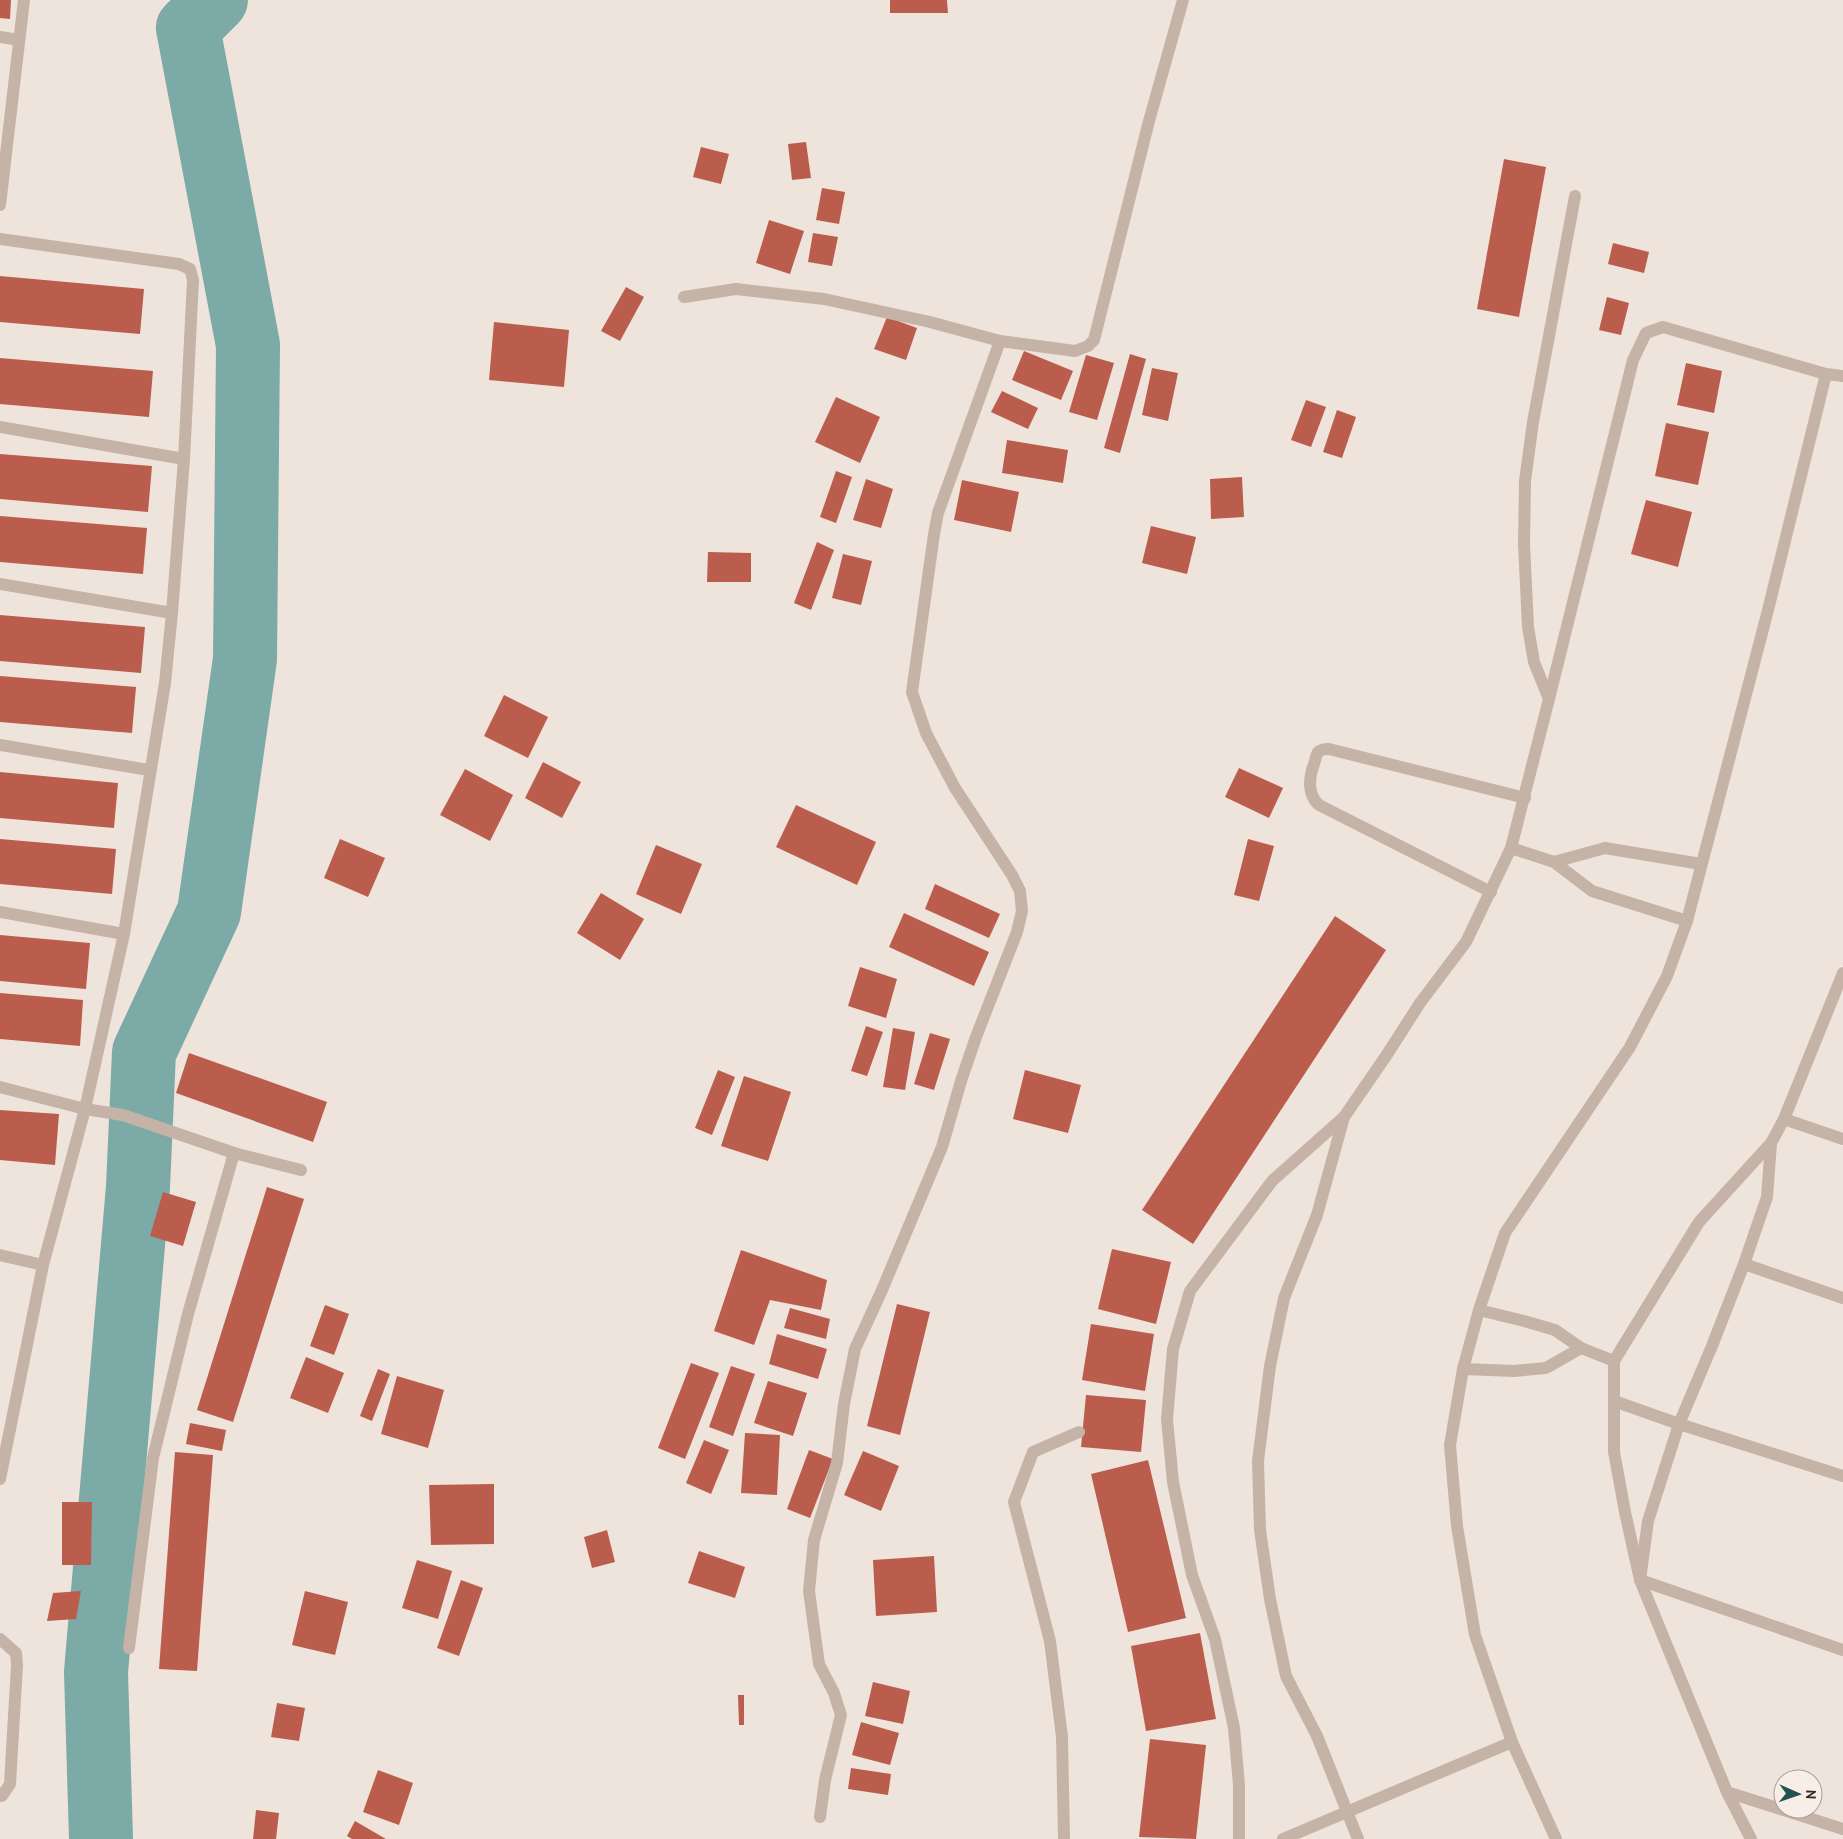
<svg xmlns="http://www.w3.org/2000/svg" width="1843" height="1839" viewBox="0 0 1843 1839" font-family="'PT Sans',sans-serif">
<style>
.lines{fill:none;stroke-linecap:round;stroke-linejoin:round}
.river{stroke:#7caaa7;stroke-width:64}
.building{fill:#bb5d4d}
.street{stroke:#c6b3a8;stroke-width:12}
</style>
<rect width="100%" height="100%" fill="#efe4db"/>
<g class="lines">
<!-- river -->
<path class="river" d="M101,1839L96,1672L138,1187L144,1052L209,912L245,659L248,345L188,28L216,0"/>
</g>
<!-- building -->
<g class="building">
<path d="M0,0H11L10,19L0,18Z"/>
<path d="M890,0H947L948,13H890Z"/>
<path d="M806,142L811,178L792,180L788,144Z"/>
<path d="M701,147L729,154L721,184L693,177Z"/>
<path d="M1504,159L1546,167L1519,317L1477,309Z"/>
<path d="M822,188L845,192L839,224L816,220Z"/>
<path d="M769,220L804,231L790,274L756,263Z"/>
<path d="M813,233L838,237L832,266L808,262Z"/>
<path d="M1613,243L1649,252L1644,273L1608,264Z"/>
<path d="M0,276L144,289L140,334L0,322Z"/>
<path d="M626,287L644,297L620,341L601,331Z"/>
<path d="M1607,297L1629,303L1621,335L1599,330Z"/>
<path d="M887,317L917,328L906,360L874,349Z"/>
<path d="M494,322L569,330L564,387L489,380Z"/>
<path d="M1024,351L1073,371L1061,400L1012,380Z"/>
<path d="M1130,354L1146,359L1120,453L1104,448Z"/>
<path d="M1086,355L1114,363L1097,420L1069,412Z"/>
<path d="M0,358L153,371L149,417L0,404Z"/>
<path d="M1686,363L1722,371L1714,413L1677,405Z"/>
<path d="M1152,368L1178,373L1168,421L1142,415Z"/>
<path d="M1002,391L1038,408L1028,429L991,412Z"/>
<path d="M836,397L880,417L860,463L815,442Z"/>
<path d="M1306,400L1326,407L1311,447L1291,440Z"/>
<path d="M1337,410L1356,417L1342,458L1323,452Z"/>
<path d="M1666,423L1709,432L1698,485L1655,476Z"/>
<path d="M1007,440L1068,450L1063,483L1002,473Z"/>
<path d="M0,454L152,466L148,512L0,499Z"/>
<path d="M836,471L852,477L836,523L820,517Z"/>
<path d="M1242,477L1244,517L1211,519L1210,479Z"/>
<path d="M866,479L893,489L881,528L853,520Z"/>
<path d="M962,480L1019,492L1011,532L954,520Z"/>
<path d="M1646,500L1692,512L1678,567L1631,554Z"/>
<path d="M0,516L147,528L143,574L0,562Z"/>
<path d="M1151,526L1196,537L1187,574L1142,563Z"/>
<path d="M817,542L834,550L811,610L794,603Z"/>
<path d="M708,552L751,553V582H707Z"/>
<path d="M843,554L872,561L861,605L832,598Z"/>
<path d="M0,615L145,627L141,673L0,661Z"/>
<path d="M0,676L136,687L132,733L0,722Z"/>
<path d="M504,695L548,717L528,758L484,736Z"/>
<path d="M543,762L581,782L562,818L525,798Z"/>
<path d="M1239,768L1283,788L1269,818L1225,797Z"/>
<path d="M465,769L513,795L490,841L440,815Z"/>
<path d="M0,772L118,783L114,828L0,818Z"/>
<path d="M796,805L876,842L857,885L776,847Z"/>
<path d="M0,839L116,849L112,894L0,884Z"/>
<path d="M340,839L385,858L368,897L324,878Z"/>
<path d="M1248,839L1274,846L1259,901L1234,895Z"/>
<path d="M656,845L702,864L681,914L636,894Z"/>
<path d="M935,884L1000,914L989,938L925,909Z"/>
<path d="M601,893L644,919L620,960L577,933Z"/>
<path d="M904,913L989,952L974,986L889,947Z"/>
<path d="M1335,916L1386,950L1193,1244L1142,1210Z"/>
<path d="M0,935L90,943L86,989L0,981Z"/>
<path d="M860,967L897,979L886,1018L848,1006Z"/>
<path d="M0,993L83,1000L80,1046L0,1039Z"/>
<path d="M866,1026L883,1032L867,1076L851,1071Z"/>
<path d="M893,1028L915,1032L905,1090L883,1087Z"/>
<path d="M930,1033L950,1039L934,1090L914,1084Z"/>
<path d="M189,1053L327,1102L313,1142L176,1093Z"/>
<path d="M718,1070L735,1077L712,1135L695,1128Z"/>
<path d="M1025,1070L1081,1085L1068,1133L1013,1119Z"/>
<path d="M744,1076L791,1092L768,1161L721,1146Z"/>
<path d="M0,1110L59,1114L55,1165L0,1160Z"/>
<path d="M267,1187L304,1199L233,1422L197,1410Z"/>
<path d="M163,1192L196,1202L183,1246L150,1236Z"/>
<path d="M1112,1249L1171,1262L1156,1324L1098,1309Z"/>
<path d="M741,1250L827,1280L821,1310L770,1300L754,1345L714,1331Z"/>
<path d="M897,1304L930,1312L900,1435L867,1426Z"/>
<path d="M325,1305L349,1314L334,1355L310,1346Z"/>
<path d="M790,1308L830,1319L826,1339L784,1328Z"/>
<path d="M1091,1324L1154,1334L1145,1391L1082,1380Z"/>
<path d="M777,1334L827,1349L818,1379L769,1364Z"/>
<path d="M306,1357L344,1373L328,1413L290,1398Z"/>
<path d="M691,1363L719,1373L685,1459L658,1448Z"/>
<path d="M731,1366L755,1374L733,1436L709,1427Z"/>
<path d="M378,1369L390,1374L372,1421L360,1416Z"/>
<path d="M397,1376L444,1390L428,1448L381,1434Z"/>
<path d="M768,1381L807,1393L793,1436L754,1423Z"/>
<path d="M1086,1395L1146,1400L1141,1452L1081,1447Z"/>
<path d="M190,1423L226,1430L222,1451L186,1444Z"/>
<path d="M745,1433L780,1435L777,1495L741,1493Z"/>
<path d="M704,1440L729,1450L711,1494L686,1483Z"/>
<path d="M809,1450L833,1459L810,1518L787,1509Z"/>
<path d="M863,1451L899,1466L881,1511L844,1495Z"/>
<path d="M175,1452L213,1455L197,1671L159,1669Z"/>
<path d="M1148,1460L1186,1618L1128,1632L1091,1474Z"/>
<path d="M494,1484V1544L431,1545L429,1485Z"/>
<path d="M62,1502H92L91,1565H62Z"/>
<path d="M607,1530L615,1562L592,1568L584,1537Z"/>
<path d="M699,1551L745,1567L735,1598L688,1583Z"/>
<path d="M934,1556L937,1612L876,1616L873,1560Z"/>
<path d="M417,1560L452,1571L438,1619L402,1608Z"/>
<path d="M461,1580L483,1588L459,1656L437,1648Z"/>
<path d="M81,1591L76,1619L47,1621L53,1593Z"/>
<path d="M305,1591L348,1602L335,1655L292,1645Z"/>
<path d="M1200,1633L1216,1719L1146,1731L1131,1646Z"/>
<path d="M873,1682L910,1691L903,1724L865,1716Z"/>
<path d="M738,1695H744V1725H739Z"/>
<path d="M277,1703L305,1708L299,1741L271,1737Z"/>
<path d="M861,1722L899,1733L890,1765L852,1755Z"/>
<path d="M1150,1739L1206,1745L1196,1839L1139,1837Z"/>
<path d="M851,1768L891,1774L888,1795L848,1789Z"/>
<path d="M378,1770L413,1783L399,1825L363,1812Z"/>
<path d="M256,1810L279,1813L276,1839H253Z"/>
<path d="M355,1821L386,1839H352L347,1836Z"/>
</g>
<g class="lines">
<!-- street -->
<g class="street">
<path d="M0,37L19,40"/>
<path d="M0,205L24,0"/>
<path d="M0,239L179,264L190,269L193,280L184,459L172,613L165,683L124,934L85,1109L43,1265L0,1479"/>
<path d="M684,297L736,289L824,299L930,322L1000,341L1075,351L1088,346L1094,340L1149,121L1183,0"/>
<path d="M0,427L184,459"/>
<path d="M0,584L172,613"/>
<path d="M1549,699L1633,360L1646,333L1663,327L1826,374L1843,376"/>
<path d="M0,745L149,770"/>
<path d="M1511,848L1549,699L1534,662L1528,627L1524,544L1525,481L1533,422L1575,196"/>
<path d="M1554,862L1605,848L1701,864"/>
<path d="M1491,892L1319,805C1307,795 1309,777 1314,764C1315,761 1316,755 1318,752C1321,749 1326,749 1329,749L1525,798"/>
<path d="M0,912L124,934"/>
<path d="M0,1087L85,1109L123,1115L234,1153L301,1170"/>
<path d="M1784,1119L1843,1139"/>
<path d="M1771,1143L1767,1197L1744,1264L1712,1346L1679,1424L1648,1521L1640,1580L1843,1650"/>
<path d="M0,1255L43,1265"/>
<path d="M1744,1264L1843,1298"/>
<path d="M1479,1310L1524,1321L1555,1330L1581,1348L1614,1361L1699,1222L1771,1143L1784,1119L1843,973"/>
<path d="M1614,1361V1452L1625,1512L1640,1580L1727,1792L1843,1829"/>
<path d="M1463,1369L1514,1371L1546,1368L1581,1348"/>
<path d="M1614,1401L1679,1424L1843,1476"/>
<path d="M0,1639L16,1653L17,1665L10,1784L2,1796H0"/>
<path d="M129,1648L153,1458L188,1314L234,1153"/>
<path d="M1727,1792L1751,1839"/>
<path d="M820,1817L825,1780L841,1715L834,1693L819,1664L809,1591L814,1540L837,1463L844,1404L855,1349L882,1290L942,1147L961,1081L976,1037L1017,932L1022,911L1020,891L1012,875L955,788L926,733L912,692L934,534L938,513L1000,341"/>
<path d="M1064,1839L1062,1737L1050,1641L1014,1502L1033,1452L1079,1432"/>
<path d="M1239,1839V1785L1234,1728L1215,1639L1192,1575L1173,1482L1167,1419L1173,1349L1190,1291L1272,1181L1344,1117"/>
<path d="M1283,1839L1512,1742"/>
<path d="M1358,1839L1317,1736L1286,1676L1270,1599L1260,1530L1258,1461L1270,1366L1284,1298L1317,1215L1344,1117L1386,1056L1420,1003L1466,942L1511,848L1554,862L1592,891L1687,921"/>
<path d="M1556,1839L1512,1742L1475,1635L1457,1526L1450,1445L1463,1369L1479,1310L1505,1233L1630,1047L1667,976L1687,921L1768,610L1826,374"/>
</g>
</g>
<!-- north arrow -->
<g transform="translate(1798 1794) rotate(92)"><circle r="24" fill="#f7eee7" stroke="#a9a09b"/>
<path d="M0-4L9 19L0 12L-9 19Z" fill="#215150"/>
<text y="-8" font-size="14" font-weight="bold" text-anchor="middle" fill="#342a28">N</text>
</g>
</svg>
